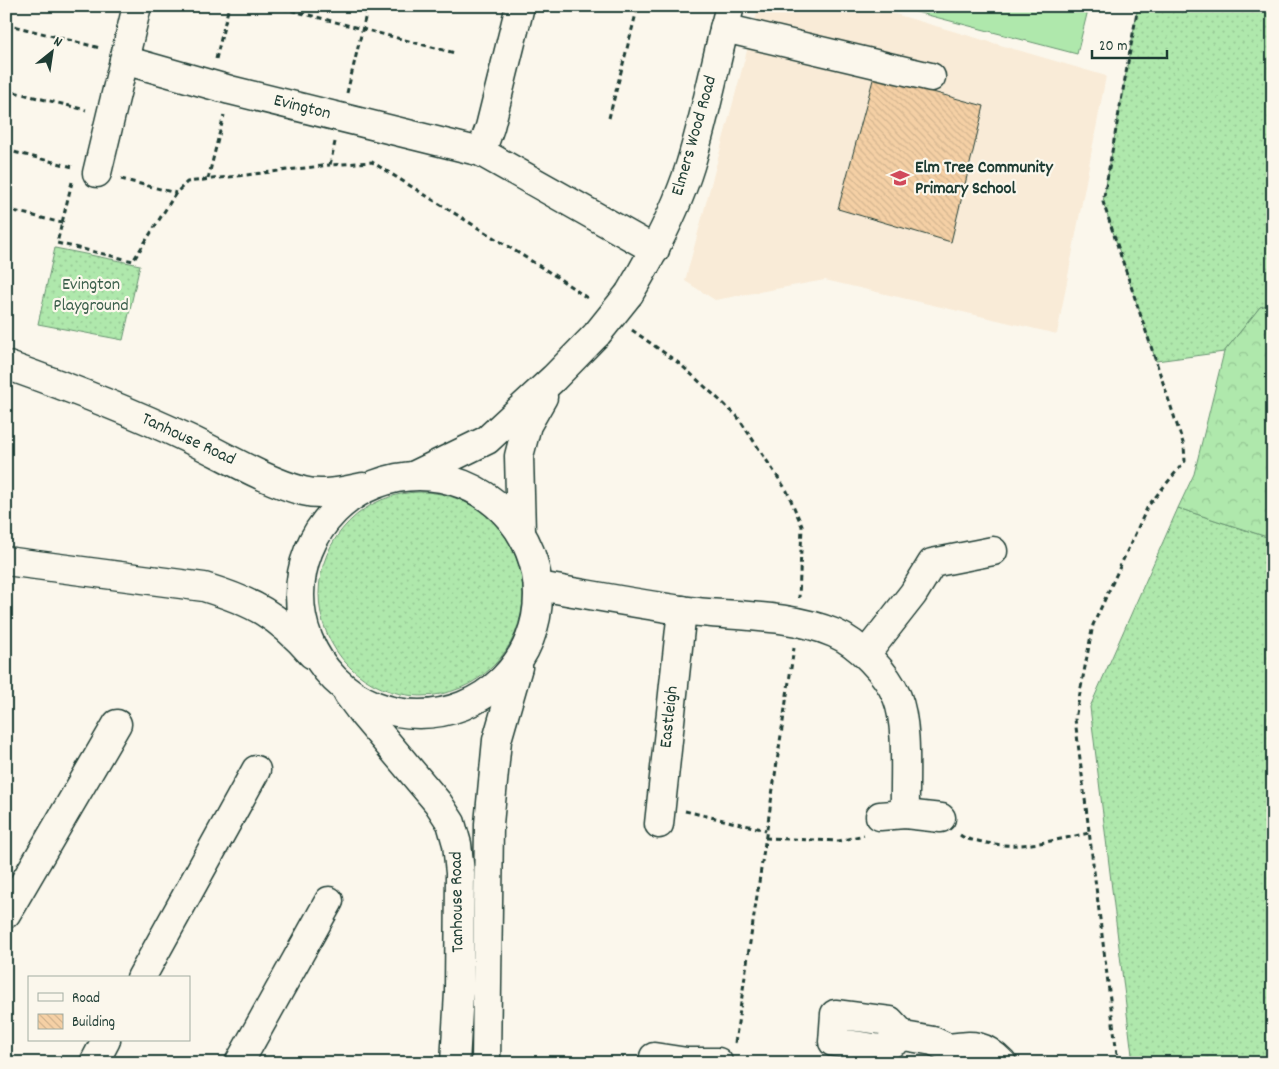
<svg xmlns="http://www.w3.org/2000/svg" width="1279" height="1069" viewBox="0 0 1279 1069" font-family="Dekko,sans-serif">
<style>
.built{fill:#f9ebd7}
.grass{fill:url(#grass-dots);stroke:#679270}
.forest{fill:url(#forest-crowns);stroke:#679270}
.garden{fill:#afe8ac;stroke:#679270}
.building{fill:url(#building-back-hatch);stroke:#1f3d34}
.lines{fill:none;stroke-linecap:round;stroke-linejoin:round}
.minor-casing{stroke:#1f3d34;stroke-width:31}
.path{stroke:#1f3d34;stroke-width:3;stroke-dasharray:5 4;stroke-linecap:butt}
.minor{stroke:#fbf7ec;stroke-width:28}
.minor-bridge-casing{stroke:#1f3d34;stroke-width:31;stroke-linecap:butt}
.minor-bridge{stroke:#fbf7ec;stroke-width:28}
.labels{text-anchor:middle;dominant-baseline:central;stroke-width:4.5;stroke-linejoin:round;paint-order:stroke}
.street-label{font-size:18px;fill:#1f3d34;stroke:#fbf7ec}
.poi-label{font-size:18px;font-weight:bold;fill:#1f3d34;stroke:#fbf7ec;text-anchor:start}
.park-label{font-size:18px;fill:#3c5f4c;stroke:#fbf7ec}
</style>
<defs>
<pattern id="grass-dots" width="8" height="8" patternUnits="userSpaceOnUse" patternTransform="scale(1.25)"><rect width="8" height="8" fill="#afe8ac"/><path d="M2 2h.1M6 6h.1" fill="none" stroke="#96c895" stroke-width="1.8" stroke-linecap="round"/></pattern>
<pattern id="forest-crowns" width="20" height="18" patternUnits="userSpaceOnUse" patternTransform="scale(1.25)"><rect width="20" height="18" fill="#afe8ac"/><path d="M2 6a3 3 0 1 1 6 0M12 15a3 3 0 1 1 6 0" fill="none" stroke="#96c895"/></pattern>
<pattern id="building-back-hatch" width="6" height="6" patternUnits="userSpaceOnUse" patternTransform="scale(1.25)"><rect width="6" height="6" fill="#f5d0a5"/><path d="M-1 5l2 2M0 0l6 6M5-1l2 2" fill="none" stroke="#d2b48f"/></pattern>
</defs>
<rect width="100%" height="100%" fill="#fbf7ec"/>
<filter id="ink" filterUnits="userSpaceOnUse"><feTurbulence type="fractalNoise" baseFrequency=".02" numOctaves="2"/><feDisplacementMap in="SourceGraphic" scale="10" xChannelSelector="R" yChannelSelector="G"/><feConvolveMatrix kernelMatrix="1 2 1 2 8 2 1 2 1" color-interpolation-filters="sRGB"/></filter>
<g filter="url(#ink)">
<!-- built -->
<path class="built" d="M759,6H868L1106,76L1057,334L825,280L715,300L685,281Z"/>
<!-- grass -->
<g class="grass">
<path d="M1138,6H1273V304L1260,307L1224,352L1156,361L1103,202Z"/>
<path d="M55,248L140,265L123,340L38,324Z"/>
<circle cx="421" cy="594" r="102"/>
<path d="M1178,508L1273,539V1063H1133L1090,707Z"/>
</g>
<!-- forest -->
<path class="forest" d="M1273,304V539L1178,508L1194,474L1224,352L1260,307Z"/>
<!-- garden -->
<path class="garden" d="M893,6H1089L1077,54Z"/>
<!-- building -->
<path class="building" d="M874,76L984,106L951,242L838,209Z"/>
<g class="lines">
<!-- minor casing -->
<g class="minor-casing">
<g id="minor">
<path d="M724,28L931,77"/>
<path d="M124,60L230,90L481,152L655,250"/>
<path d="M481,152L490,127L520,6"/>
<path d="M97,173L137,6"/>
<path d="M629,294C653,254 676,211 690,166C706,114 716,59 730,6"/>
<path d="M6,365C68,387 130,411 189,439C225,456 265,481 303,491C322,496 344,491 363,487"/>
<path d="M415,475L487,440L554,378L597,334"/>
<circle cx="419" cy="595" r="119"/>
<path d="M521,532L519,456L527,425L543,397"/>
<path d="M6,561L204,587C253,602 278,615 312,654"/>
<path d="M538,586C586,594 633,603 681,610C731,617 786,613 834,633C858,643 887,673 897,697C909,726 904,781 905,814"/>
<path d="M866,654L913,594L932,563L993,551"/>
<path d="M348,694L363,714L438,803L451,823L457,844L460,873L459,992L455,1063"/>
<path d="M880,816L905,814L941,818"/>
<path d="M659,824L682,610"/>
<path d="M6,914L117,724"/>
<path d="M141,978L256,770"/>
<path d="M904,1036L890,1021L835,1014L833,1042L882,1049L904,1036L933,1041L948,1048L961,1063"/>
<path d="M948,1048C973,1045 983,1043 1002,1063"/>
<path d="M654,1057L687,1062H718"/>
<path d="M94,1063L106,1040"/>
<path d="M239,1063L329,901"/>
<path d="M486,1063L489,824L497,740L518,667"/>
</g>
</g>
<!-- path -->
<g class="path">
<path d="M274,6L455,53"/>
<path d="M6,16L9,6"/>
<path d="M6,24L100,48"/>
<path d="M216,59L229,6"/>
<path d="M6,90L86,110"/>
<path d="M347,93L368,6"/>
<path d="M609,118L638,6"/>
<path d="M335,142L330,165L372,162L557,277L590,300"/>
<path d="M6,150L73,167"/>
<path d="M121,179L176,193"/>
<path d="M208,179L224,115"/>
<path d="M72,182L57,243L133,261L176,193L187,182L330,165"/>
<path d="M6,209L62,223"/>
<path d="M632,330L680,364L737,416L787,491L802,526L799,598"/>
<path d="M685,811L766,830"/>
<path d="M960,835C965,839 972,840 978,841C1018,851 1050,841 1089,833"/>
<path d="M765,838L839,841L864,835"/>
<path d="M735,1043L794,648"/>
<path d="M1118,1063L1075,719L1093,625L1148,506L1185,461L1184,446L1103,202L1138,6"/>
</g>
<!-- minor -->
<use href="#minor" class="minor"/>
<!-- minor-bridge casing -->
<g class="minor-bridge-casing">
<path id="minor-bridge" d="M597,334L629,294"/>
</g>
<!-- minor-bridge -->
<use href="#minor-bridge" class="minor-bridge"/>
</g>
</g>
<!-- icons -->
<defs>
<g id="school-bare" transform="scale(1.5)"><path d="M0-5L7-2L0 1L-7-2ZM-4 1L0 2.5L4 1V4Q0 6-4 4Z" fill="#d1495b" stroke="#fbf7ec" stroke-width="2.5" paint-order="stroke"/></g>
</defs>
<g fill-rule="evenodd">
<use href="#school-bare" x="900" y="178"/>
</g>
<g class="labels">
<!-- street labels -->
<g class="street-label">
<text transform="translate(302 108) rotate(14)">Evington</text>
<text transform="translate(695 136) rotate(-74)">Elmers Wood Road</text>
<text transform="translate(188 440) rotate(25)">Tanhouse Road</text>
<text transform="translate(670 717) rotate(-84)">Eastleigh</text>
<text transform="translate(458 902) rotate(-91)">Tanhouse Road</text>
</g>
<!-- poi labels -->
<g class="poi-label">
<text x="915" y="168">Elm Tree Community<tspan x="915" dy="21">Primary School</tspan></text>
</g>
<!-- park labels -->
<g class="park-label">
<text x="91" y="285">Evington<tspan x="91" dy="21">Playground</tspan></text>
</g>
</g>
<!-- margin -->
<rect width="1279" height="1069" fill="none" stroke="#fbf7ec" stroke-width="25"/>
<rect x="12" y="12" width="1254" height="1044" fill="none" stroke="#1f3d34" stroke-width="2" filter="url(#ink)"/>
<!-- legend -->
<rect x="28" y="976" width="162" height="65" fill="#fbf7ec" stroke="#a3ada2"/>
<rect x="38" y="993" width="25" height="8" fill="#fbf7ec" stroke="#a3ada2"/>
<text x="72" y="1002" font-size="15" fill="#1f3d34">Road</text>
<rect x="38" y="1014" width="25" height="15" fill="url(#building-back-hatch)" stroke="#a3ada2"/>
<text x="72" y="1026" font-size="15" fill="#1f3d34">Building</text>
<!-- north arrow -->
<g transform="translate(52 52) rotate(30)" stroke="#fbf7ec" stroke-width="4" paint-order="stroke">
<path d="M0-4L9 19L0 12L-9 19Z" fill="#1f3d34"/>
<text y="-8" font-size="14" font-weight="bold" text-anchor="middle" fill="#1f3d34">N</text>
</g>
<!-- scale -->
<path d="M1092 50v8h75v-8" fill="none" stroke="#1f3d34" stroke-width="2.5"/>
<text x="1099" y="50" font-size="15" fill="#1f3d34" stroke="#fbf7ec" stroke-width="4" paint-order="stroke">20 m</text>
</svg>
